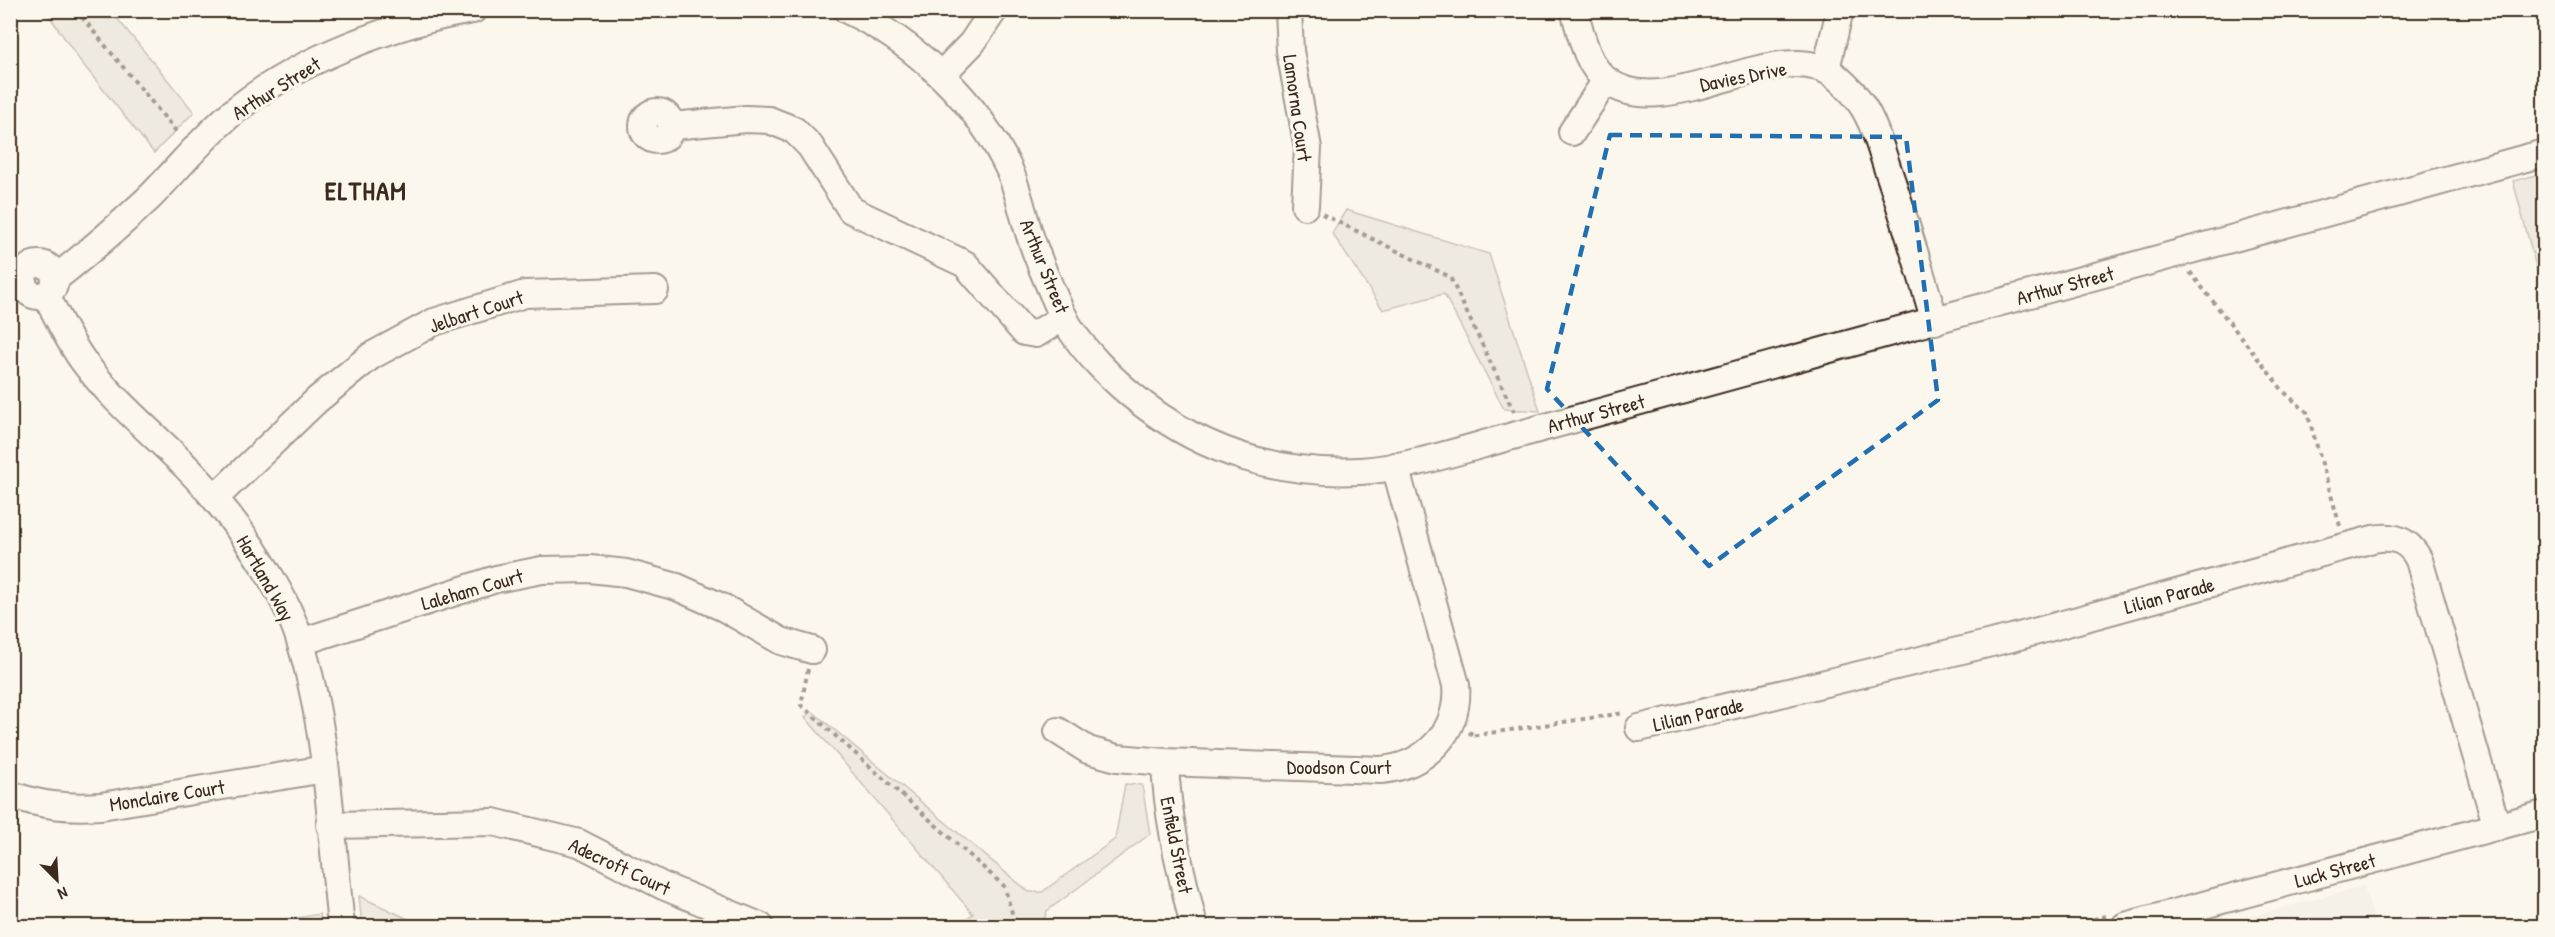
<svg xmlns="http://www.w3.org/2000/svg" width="2555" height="937" viewBox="0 0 2555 937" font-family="'Patrick Hand',sans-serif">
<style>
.built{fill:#ede8dd}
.green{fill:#dfd9ce;stroke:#8d8276;stroke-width:1.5}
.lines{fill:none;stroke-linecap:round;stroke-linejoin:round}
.minor-casing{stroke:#3b2a1e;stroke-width:30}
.path{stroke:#3b2a1e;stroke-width:4;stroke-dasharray:4.5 4.5;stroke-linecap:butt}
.minor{stroke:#fbf7ec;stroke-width:26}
.marked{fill:none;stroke:#1f6fb2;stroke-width:4.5;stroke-dasharray:12 8;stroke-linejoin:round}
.labels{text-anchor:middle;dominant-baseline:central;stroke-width:6;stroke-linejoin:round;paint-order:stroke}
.street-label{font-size:20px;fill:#3b2a1e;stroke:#fbf7ec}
.district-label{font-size:26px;font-weight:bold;letter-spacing:1.5px;fill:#3b2a1e;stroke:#fbf7ec}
</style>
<rect width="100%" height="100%" fill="#fbf7ec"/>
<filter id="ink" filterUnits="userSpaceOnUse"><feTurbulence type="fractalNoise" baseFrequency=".0167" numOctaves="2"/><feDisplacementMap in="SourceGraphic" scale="12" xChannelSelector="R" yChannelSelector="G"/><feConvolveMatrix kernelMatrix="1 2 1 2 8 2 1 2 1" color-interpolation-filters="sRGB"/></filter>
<g filter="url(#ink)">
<!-- built -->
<path class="built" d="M2364,886L2376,926H2215Z"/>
<!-- green -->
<g class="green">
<path d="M46,11H111L194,112L154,153L78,58Z"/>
<path d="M2544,173V293H2543L2513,181Z"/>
<path d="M1346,210L1489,254L1540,411L1504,409L1444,294L1383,310L1332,233Z"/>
<path d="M812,711L1029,892H1042L1115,839L1125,784L1142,785L1150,834L1047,911L1042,926H955L973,914L805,717Z"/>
<path d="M359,896L423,926H362Z"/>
<path d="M320,914L321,926H246Z"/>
</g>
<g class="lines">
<!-- minor casing -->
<g class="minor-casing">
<g id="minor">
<path d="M847,10C915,42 977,101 1009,169C1020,194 1024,222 1034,247C1042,270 1052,292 1062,314C1078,347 1115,383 1144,405C1207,453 1281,475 1360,471C1411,468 1470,447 1520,434L2544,153"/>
<path d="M1288,10L1290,51L1308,148L1305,206"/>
<path d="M1574,10C1581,33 1586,64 1606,80C1666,128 1782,29 1838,78C1847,86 1856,95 1862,105C1875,125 1881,150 1889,173C1906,222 1920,272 1935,321"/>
<path d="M1826,69L1840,10"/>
<path d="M941,75L972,43L994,10"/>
<circle cx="657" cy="126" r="14"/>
<path d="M672,126L746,119L769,120L794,130L810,146L851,210L965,264L1024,332L1036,334L1064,317"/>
<path d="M1572,132L1606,80"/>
<circle cx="39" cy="280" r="16"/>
<path d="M56,278C88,253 119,226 149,198C177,170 202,138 232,113C294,61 394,23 473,10"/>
<path d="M46,295C58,318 69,342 84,362C122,413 176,450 216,500C248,538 287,596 301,644C328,734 331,833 341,926"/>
<path d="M215,498L317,400L371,356L434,322L525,294L655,290"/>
<path d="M301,642L496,579L542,570L590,569L626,573L677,587L724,608L781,641L812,650"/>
<path d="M1639,728L2012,638L2373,539C2394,535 2409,540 2419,560L2497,827"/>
<path d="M1058,731L1088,750L1117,758L1165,762L1381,770C1426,766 1460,731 1456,685L1395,466"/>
<path d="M1165,762C1167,819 1181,872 1194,926"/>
<path d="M10,794C41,806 68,808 101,806L325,769"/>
<path d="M330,825L493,822L579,843L663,886L760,926"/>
<path d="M2125,926L2544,814"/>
</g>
</g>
<!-- path -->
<g class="path">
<path d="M76,10L179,135"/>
<path d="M1322,214L1450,277L1514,412"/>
<path d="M2190,272L2284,392L2307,412L2340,526"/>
<path d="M808,669L801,705L1004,886L1016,926"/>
<path d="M1471,731L1470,736L1624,713"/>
<path d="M2067,926L2106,916"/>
</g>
<!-- minor -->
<use href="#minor" class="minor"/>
</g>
</g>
<!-- marked area -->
<path d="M0 0H2555V937H0ZM1610,135L1906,137L1938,400L1709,566L1547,389Z" fill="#fbf7ec" fill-opacity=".55" fill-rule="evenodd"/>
<path class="marked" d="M1610,135L1906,137L1938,400L1709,566L1547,389Z"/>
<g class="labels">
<!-- street labels -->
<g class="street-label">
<text transform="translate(1743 76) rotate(-11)">Davies Drive</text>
<text transform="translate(276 88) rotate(-32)">Arthur Street</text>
<text transform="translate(1298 108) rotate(82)">Lamorna Court</text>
<text transform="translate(1045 266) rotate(68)">Arthur Street</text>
<text transform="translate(2065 285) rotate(-15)">Arthur Street</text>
<text transform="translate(476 311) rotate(-18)">Jelbart Court</text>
<text transform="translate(1596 413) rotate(-15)">Arthur Street</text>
<text transform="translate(266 578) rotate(60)">Hartland Way</text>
<text transform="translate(472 589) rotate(-16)">Laleham Court</text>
<text transform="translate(2169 595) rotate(-15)">Lilian Parade</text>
<text transform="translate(1698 714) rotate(-13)">Lilian Parade</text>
<text x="1339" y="766">Doodson Court</text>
<text transform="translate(167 795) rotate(-9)">Monclaire Court</text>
<text transform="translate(1177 845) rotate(79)">Enfield Street</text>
<text transform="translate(620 866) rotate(25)">Adecroft Court</text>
<text transform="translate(2335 870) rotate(-15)">Luck Street</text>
</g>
<!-- district labels -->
<g class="district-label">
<text x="366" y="190">ELTHAM</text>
</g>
</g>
<!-- margin -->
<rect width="2555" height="937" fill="none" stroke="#fbf7ec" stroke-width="36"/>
<rect x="18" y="18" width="2519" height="901" fill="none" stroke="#3b2a1e" stroke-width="2" filter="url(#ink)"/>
<!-- north arrow -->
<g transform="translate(57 880) rotate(156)" stroke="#fbf7ec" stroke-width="4.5" paint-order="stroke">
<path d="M0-4.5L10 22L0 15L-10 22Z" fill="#3b2a1e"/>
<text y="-9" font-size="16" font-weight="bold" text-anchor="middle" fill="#3b2a1e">N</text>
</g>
</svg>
